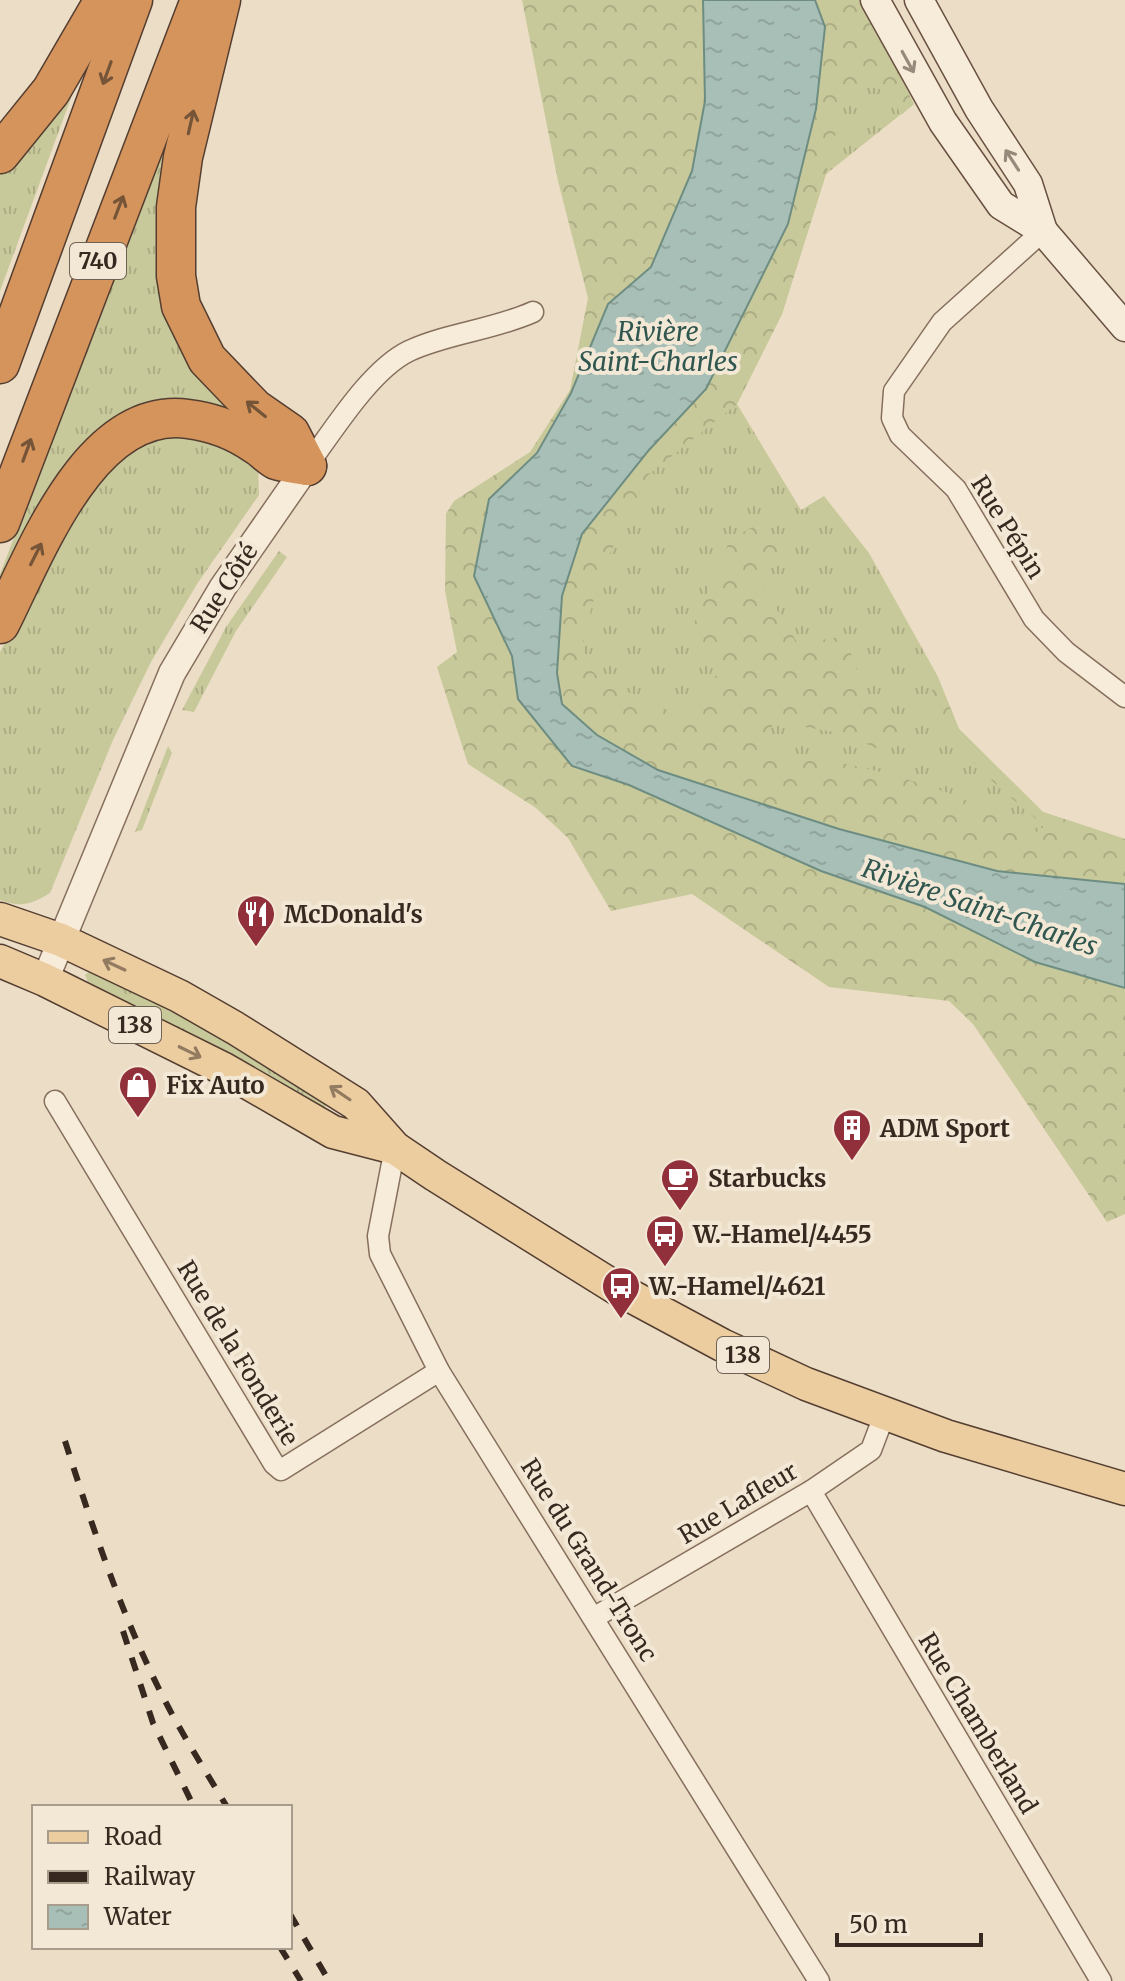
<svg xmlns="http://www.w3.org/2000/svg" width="1125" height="1981" viewBox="0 0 1125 1981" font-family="Merriweather,serif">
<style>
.grass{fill:url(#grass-tufts)}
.forest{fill:url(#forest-crowns)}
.water{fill:url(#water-ripples);stroke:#6e8d82;stroke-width:2}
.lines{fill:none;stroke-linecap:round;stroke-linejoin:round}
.minor-casing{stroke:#866f5d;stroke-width:23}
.tertiary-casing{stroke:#866f5d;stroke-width:29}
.secondary-casing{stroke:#685040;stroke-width:31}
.primary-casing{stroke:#543e31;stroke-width:35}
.motorway-casing{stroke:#543e31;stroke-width:41}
.minor{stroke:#f7ebd9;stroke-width:20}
.tertiary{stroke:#f7ebd9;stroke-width:26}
.secondary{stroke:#f7ebd9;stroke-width:28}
.primary{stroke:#eccda0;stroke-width:32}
.motorway{stroke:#d5945c;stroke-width:38}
.rail{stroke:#372920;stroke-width:6;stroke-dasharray:14 14;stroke-linecap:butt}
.oneway{stroke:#978a7c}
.oneway2{stroke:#765438}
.oneway3{stroke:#927b60}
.labels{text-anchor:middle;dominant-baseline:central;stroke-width:8;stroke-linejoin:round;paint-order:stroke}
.shield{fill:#f3e8d5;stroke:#6f6256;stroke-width:2}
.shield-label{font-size:22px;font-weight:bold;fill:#372920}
.street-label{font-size:24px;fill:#372920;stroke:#f3e8d5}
.poi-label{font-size:24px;font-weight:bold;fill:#372920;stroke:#f3e8d5;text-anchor:start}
.water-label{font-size:26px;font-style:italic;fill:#305650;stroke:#f3e8d5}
</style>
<defs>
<pattern id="grass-tufts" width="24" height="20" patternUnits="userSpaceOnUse" patternTransform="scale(2)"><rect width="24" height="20" fill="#c8c99a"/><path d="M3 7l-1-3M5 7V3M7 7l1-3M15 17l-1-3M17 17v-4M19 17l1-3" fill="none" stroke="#acad84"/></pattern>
<pattern id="forest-crowns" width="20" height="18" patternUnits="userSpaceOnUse" patternTransform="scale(2)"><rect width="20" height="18" fill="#c8c99a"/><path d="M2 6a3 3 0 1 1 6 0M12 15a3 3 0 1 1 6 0" fill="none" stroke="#acad84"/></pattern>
<pattern id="water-ripples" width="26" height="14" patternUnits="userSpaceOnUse" patternTransform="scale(2)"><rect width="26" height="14" fill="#a7bfb6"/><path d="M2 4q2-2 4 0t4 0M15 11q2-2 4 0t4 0" fill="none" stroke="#90a49c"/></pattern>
</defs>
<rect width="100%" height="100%" fill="#ecddc6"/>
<!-- grass -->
<g class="grass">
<path d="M815,0H864L914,104L826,174L782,314L737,404L801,510L824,496L869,553L937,675L959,729L1043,812L1125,839V884L557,673L825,27Z"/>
<path d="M63,94L71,98L0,291V174Z"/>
<path d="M165,144L175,146L164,221L243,412L160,410L0,588V574Z"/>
<path d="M203,433L258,467L259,495L197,584L151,662L113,740L50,893C32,904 21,908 0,900V652L96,470L149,435Z"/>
<path d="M279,551L287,557L236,631L194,712L182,710L226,627Z"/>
<path d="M168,746L172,753L142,830L135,832Z"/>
<path d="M90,971C178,1011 246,1052 326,1105L324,1110L88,982L85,975Z"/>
</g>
<!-- forest -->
<g class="forest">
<path d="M522,0H703L705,101L692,171L651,267L608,304L571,393L537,453L489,499L474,576L512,657L518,699L572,766L629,784L821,871L925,907L1035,962L1125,988V1214L1107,1222L973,1024L949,1001L829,987L692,894L611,911L568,838L536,808L468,764L437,667L457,652L445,591L446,514L454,501L530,452L570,390L588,298L558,181Z"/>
<path d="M815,0H858L914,104L901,115L888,91L848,82L826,174L782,314L737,404L648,475L601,572L584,636L583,661L601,680L683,717L723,667L695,656V621L730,540L754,526L779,547L763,587L798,644L845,636L867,701L902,717L904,740L884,752L846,734L775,722L758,746C854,765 949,781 1033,835L1044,826C1002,789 937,742 931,682L937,675L959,729L1043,812L1125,839V884L997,871L839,829L658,770L597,735L562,705L557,673L562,596L582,533L649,450L706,389L788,224L816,109L825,27Z"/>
</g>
<!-- water -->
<path class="water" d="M703,0H815L825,27L816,109L788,224L706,389L649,450L582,534L562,596L557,673L562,704L597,735L658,770L839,829L997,871L1125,884V988L1035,962L925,907L821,871L629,785L572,766L518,699L512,656L474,576L489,499L537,453L571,393L608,304L651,267L692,171L705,101Z"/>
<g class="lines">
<!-- minor casing -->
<g class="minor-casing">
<g id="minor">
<path d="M1043,231L942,322L894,391L892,418L900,435L956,489L1034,619L1066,652L1125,697"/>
<path d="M307,466C333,431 370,370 409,351C448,333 493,330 533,312"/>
<path d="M55,1101L274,1464L281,1470L439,1371"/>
<path d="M395,1148L378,1236L380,1254L439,1371L819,1981"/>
<path d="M811,1491L1101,1981"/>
<path d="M595,1617L811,1491L871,1450L885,1413"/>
</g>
</g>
<!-- tertiary casing -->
<g class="tertiary-casing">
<path id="tertiary" d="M45,980L172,673L223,587L307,466"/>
</g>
<!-- secondary casing -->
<g class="secondary-casing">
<g id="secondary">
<path d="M875,0L943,122L1001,205L1043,231L1125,327"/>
<path d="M919,0L979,109L1028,184L1043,231"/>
</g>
</g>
<!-- primary casing -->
<g class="primary-casing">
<g id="primary">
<path d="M0,919L61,940L179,996L235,1028L356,1104L395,1148L435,1175L616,1288L722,1345L806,1384L946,1436L1125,1489"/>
<path d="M0,961L45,980L224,1069L333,1132L395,1148"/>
</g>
</g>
<!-- motorway casing -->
<g class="motorway-casing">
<g id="motorway">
<path d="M221,0L183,157L176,207V276L181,306L207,359L254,408L290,433L307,466"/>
<path d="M0,154L51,91L104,0"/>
<path d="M0,364L133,0"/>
<path d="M0,523L200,0"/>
<path d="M0,624C35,555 90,405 188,419C212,422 236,431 256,445C263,449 269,456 276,460C285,463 297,464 307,466"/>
</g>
</g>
<!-- minor -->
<use href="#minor" class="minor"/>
<!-- tertiary -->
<use href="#tertiary" class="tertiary"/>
<!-- secondary -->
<use href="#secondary" class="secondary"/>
<!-- primary -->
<use href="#primary" class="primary"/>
<!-- motorway -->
<use href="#motorway" class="motorway"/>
<!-- rail -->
<g class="rail">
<path d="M65,1441C92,1526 120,1610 159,1689C179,1730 204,1768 227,1807"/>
<path d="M123,1631L153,1723L194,1807"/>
<path d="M290,1914L329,1981"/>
<path d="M280,1947L301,1981"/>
</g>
</g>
<!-- one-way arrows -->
<defs><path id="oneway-shaft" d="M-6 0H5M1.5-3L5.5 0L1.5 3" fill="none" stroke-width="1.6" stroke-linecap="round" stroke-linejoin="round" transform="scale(2)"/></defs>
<g class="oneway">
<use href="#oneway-shaft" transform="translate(908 62) rotate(61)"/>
<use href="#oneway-shaft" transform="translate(1012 160) rotate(-123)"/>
</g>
<g class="oneway2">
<use href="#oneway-shaft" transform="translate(107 73) rotate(110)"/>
<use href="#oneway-shaft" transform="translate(191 122) rotate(-77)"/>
<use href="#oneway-shaft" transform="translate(119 207) rotate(-69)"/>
<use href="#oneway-shaft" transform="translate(256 409) rotate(-141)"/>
<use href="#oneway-shaft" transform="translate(27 450) rotate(-70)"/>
<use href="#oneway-shaft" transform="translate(36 554) rotate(-63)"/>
</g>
<g class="oneway3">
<use href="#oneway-shaft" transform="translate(114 965) rotate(-155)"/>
<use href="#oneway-shaft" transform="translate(190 1052) rotate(26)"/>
<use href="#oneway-shaft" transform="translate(340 1093) rotate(-146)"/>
</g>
<!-- icons -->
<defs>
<g id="restaurant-pin" transform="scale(2)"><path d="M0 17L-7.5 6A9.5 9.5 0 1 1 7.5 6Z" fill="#91303b" stroke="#f3e8d5"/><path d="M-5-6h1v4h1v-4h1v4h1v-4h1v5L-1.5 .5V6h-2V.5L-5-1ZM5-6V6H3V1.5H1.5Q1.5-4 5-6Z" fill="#fff"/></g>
<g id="shop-pin" transform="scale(2)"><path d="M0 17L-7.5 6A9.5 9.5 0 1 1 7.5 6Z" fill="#91303b" stroke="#f3e8d5"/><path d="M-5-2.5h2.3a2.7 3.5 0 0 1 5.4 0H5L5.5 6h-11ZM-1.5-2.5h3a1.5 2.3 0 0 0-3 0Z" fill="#fff"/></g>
<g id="building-pin" transform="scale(2)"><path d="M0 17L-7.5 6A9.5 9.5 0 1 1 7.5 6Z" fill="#91303b" stroke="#f3e8d5"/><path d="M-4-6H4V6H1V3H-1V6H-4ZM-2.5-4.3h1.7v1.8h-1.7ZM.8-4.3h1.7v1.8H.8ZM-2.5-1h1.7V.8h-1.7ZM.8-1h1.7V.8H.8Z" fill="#fff"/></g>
<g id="cafe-pin" transform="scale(2)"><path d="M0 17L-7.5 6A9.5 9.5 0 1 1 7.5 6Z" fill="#91303b" stroke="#f3e8d5"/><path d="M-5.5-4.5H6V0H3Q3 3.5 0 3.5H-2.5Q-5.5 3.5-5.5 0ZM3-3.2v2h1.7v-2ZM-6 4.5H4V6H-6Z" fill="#fff"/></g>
<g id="bus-pin" transform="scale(2)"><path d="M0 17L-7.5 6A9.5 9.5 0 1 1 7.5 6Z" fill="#91303b" stroke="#f3e8d5"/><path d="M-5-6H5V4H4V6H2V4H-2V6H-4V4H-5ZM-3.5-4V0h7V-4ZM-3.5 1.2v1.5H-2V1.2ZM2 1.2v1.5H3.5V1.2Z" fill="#fff"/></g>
</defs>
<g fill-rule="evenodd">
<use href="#restaurant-pin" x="256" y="914"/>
<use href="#shop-pin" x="138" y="1085"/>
<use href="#building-pin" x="852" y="1128"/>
<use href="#cafe-pin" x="680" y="1178"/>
<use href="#bus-pin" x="665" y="1234"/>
<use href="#bus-pin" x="621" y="1286"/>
</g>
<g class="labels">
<!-- shield labels -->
<g class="shield">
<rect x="70" y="243" width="56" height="36" rx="6"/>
<rect x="109" y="1007" width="52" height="36" rx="6"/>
<rect x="717" y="1337" width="52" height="36" rx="6"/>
</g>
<g class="shield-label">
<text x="98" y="261">740</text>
<text x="135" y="1025">138</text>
<text x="743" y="1355">138</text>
</g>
<!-- street labels -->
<g class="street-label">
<text transform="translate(1008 527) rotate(58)">Rue Pépin</text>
<text transform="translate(224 588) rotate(-57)">Rue Côté</text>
<text transform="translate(238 1353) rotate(59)">Rue de la Fonderie</text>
<text transform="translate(738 1503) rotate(-31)">Rue Lafleur</text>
<text transform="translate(589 1560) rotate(58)">Rue du Grand-Tronc</text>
<text transform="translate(978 1723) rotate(59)">Rue Chamberland</text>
</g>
<!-- poi labels -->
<g class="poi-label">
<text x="284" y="914">McDonald's</text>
<text x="166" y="1085">Fix Auto</text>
<text x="880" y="1128">ADM Sport</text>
<text x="708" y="1178">Starbucks</text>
<text x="693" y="1234">W.-Hamel/4455</text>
<text x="649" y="1286">W.-Hamel/4621</text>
</g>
<!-- water labels -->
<g class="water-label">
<text x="658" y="331">Rivière<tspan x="658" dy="30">Saint-Charles</tspan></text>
<text transform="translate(980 907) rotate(19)">Rivière Saint-Charles</text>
</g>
</g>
<!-- legend -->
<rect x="32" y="1805" width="260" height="144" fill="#f3e8d5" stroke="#a89c8d" stroke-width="2"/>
<rect x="48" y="1831" width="40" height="12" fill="#eccda0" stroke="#a89c8d" stroke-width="2"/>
<text x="104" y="1845" font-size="24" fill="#372920">Road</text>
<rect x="48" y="1871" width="40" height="12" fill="#372920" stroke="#a89c8d" stroke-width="2"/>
<text x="104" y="1885" font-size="24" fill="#372920">Railway</text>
<rect x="48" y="1905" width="40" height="24" fill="url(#water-ripples)" stroke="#a89c8d" stroke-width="2"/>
<text x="104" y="1925" font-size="24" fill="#372920">Water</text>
<!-- scale -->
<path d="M837 1933v12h144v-12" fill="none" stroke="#372920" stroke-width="4"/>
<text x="849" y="1933" font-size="24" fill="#372920" stroke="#f3e8d5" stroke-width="6" paint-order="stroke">50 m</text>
</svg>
